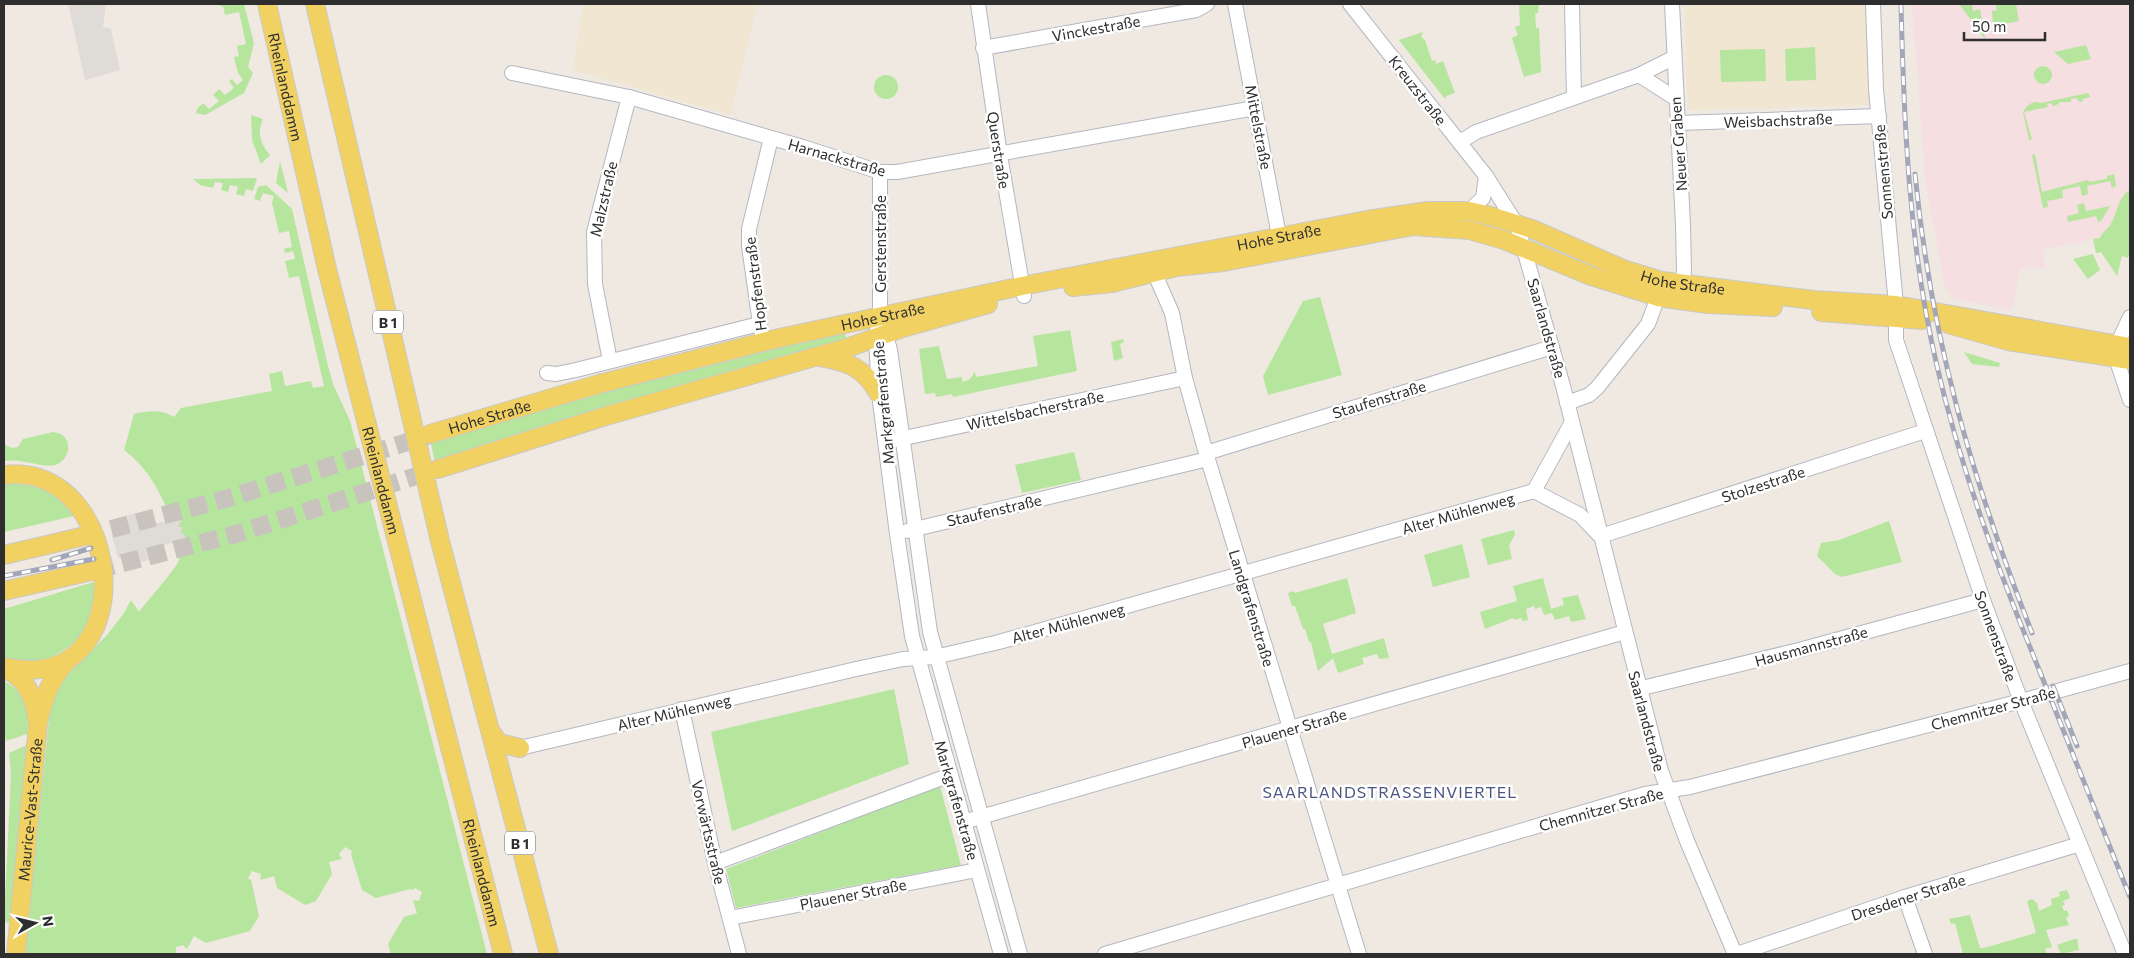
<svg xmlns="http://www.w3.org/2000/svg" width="2134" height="958" viewBox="0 0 2134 958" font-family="Commissioner,sans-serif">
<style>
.education{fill:#f0e6d1}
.medical{fill:#f5dfe0}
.green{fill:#b6e59e}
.plaza{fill:#dfdcd8}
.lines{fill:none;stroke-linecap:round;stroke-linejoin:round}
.major-tunnel{stroke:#c8c4bd;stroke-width:18;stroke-dasharray:18 9;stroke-linecap:butt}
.minor-casing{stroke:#b4b7c1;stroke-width:16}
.major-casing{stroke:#c9c9c9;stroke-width:20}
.minor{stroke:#fff;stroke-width:14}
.major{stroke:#f2d163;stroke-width:18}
.rail-casing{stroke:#a3a6b8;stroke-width:5}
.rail{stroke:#fff;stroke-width:3;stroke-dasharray:9;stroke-linecap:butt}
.labels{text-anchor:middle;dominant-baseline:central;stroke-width:5;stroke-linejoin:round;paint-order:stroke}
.shield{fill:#fff;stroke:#6d6d6d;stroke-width:1}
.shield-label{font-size:14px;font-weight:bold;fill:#2e2e2e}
.street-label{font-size:15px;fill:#2e2e2e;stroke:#fff}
.neighbourhood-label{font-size:16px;letter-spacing:1px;fill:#4d5680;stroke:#fff}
</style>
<rect width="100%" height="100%" fill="#efe9e1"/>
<!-- education -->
<g class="education">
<path d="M583,4H757L731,115L573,70Z"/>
<path d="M1684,4H1869L1872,105L1688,110Z"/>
</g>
<!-- medical -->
<path class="medical" d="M1912,4H2130V235H2112L2043,250L2046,268H2020L2012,310L1954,299L1946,291L1926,188Z"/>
<!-- green -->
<g class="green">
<path d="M219,4H244L254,43L248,67L253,73L244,93L205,115L196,113L197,109L203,103L209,109L219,101L213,95L219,89L225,95L234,88L229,81L232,79L237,85L243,80L238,73L234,57L239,56L237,46L246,44L239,12L225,15L223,6H220Z"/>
<path d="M1519,4H1539L1538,13H1535L1536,28H1539L1541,72L1524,77L1512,38L1518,35L1515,27L1520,25Z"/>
<path d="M1959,4H1972L1973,11L1980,9L1985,39Z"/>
<path d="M2016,4L2019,21L1993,26L1992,11L1997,10L1996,5Z"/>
<path d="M1423,32L1421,37L1425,40L1432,61L1435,60L1436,64L1443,61L1455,93L1446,96V98H1444L1399,40Z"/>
<path d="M2086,45L2091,59L2068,64L2054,52Z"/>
<path d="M1815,47L1816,80L1786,81L1785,49Z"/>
<path d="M1765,49L1766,81L1721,82L1720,50Z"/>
<circle cx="2043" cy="75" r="9"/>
<circle cx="886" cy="87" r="12"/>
<path d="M2088,93L2090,97L2083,99V101L2080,102L2076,98L2071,99V102H2059V104L2052,106V103L2047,104L2048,107L2024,112L2032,139L2029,140L2023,112C2027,105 2033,100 2041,103Z"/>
<path d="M251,115L263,119C257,133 260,143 270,155L261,164L252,140Z"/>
<path d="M2035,154L2042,192L2088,180L2089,182L2107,179V176L2114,174L2116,186L2112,188L2110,181L2087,186L2088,194L2082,196L2080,186L2062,190L2063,198L2047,201L2048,207L2043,208L2032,155Z"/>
<path d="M280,161L288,193L276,183Z"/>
<path d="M257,178L253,191L246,189L244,196L236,194L238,187L230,185L228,192L221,190L223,183L215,182L213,188L200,185L193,179Z"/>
<path d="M266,185L292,209L327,362L333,384L350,421L487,954H391L388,944L404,917L417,913L413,900L419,901L422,892L415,888L413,890L410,889L376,898L362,890L351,854L352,851L345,847L339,854L342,859L329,862L332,874L316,901L305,905L277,888L274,876L260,880L261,874L252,871L248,878L251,880L259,916L250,931L206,943L194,936L187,949L183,945L176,947V954H25L49,719L57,685L107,635L124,613L131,600L139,612C146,602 177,568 179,560C182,550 177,540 174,530C165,500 151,470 124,450L134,414C150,411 160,409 174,417L181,408L272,391L269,374L282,371L285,386L311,381L313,388L324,386L299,276L289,278L285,261L295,259L293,251L285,253L284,249L292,247L289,231L279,233L272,203L274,196L263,193L260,201L254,199L258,187Z"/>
<path d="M2130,190V253L2128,258L2122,256L2117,276L2101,252L2096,253L2093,239L2100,238C2104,229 2108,230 2112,222C2118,210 2118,197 2130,190Z"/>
<path d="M2084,203L2086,211L2110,206L2101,221L2098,222L2096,216L2068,222L2067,216L2079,213L2077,205Z"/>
<path d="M2093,254L2100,270L2088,279L2073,259Z"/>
<path d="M1320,297L1342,375L1268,395L1263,376L1303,301Z"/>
<path d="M844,329L847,341L435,462L430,440L639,379Z"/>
<path d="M1070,330L1077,371L953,397L952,394L936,397L935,393L925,394L919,349L939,346L947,379L962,377V382L969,380L975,372L976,377L1038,366L1033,336Z"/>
<path d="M1123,339L1124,342L1120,344L1123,358L1114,361L1111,342Z"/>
<path d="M1964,352L2000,363L1999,367L1972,364Z"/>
<path d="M885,354L894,429V433L891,434L881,355Z"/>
<path d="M53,432C74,434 72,460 55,465C42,468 22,458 4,461V444L12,448L18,447L23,439Z"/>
<path d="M1074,452L1081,480L1022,493L1015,465Z"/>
<path d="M4,483C42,486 48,486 74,516L4,532Z"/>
<path d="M1889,521L1902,562L1842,577L1835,574L1817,556L1821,543L1839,540Z"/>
<path d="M1514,530L1515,534L1509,546L1512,559L1488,565L1481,539Z"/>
<path d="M1462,544L1470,577L1433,587L1424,555Z"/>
<path d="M1347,578L1356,613L1323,624L1332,654L1384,638L1389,658L1379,659L1377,654L1362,658L1364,664L1338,673L1333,658L1318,671L1311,642H1309L1305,629H1303L1295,606H1292L1288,593L1294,591L1295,593Z"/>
<path d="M1543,578L1551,609L1564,605L1562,598L1578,595L1586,619L1571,622L1569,616L1555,620L1552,613L1544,615L1541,607L1535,609L1534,606L1526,609L1528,620L1522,621V618L1514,620L1513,618L1485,629L1480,612L1517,601L1513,586Z"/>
<path d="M97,581L98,595L81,639L46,661L4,659V609Z"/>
<path d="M4,681C24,691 30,713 27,734L6,741L4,732Z"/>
<path d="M894,689L909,764L732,831L711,732Z"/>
<path d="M27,745L10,922L7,923L4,920L11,774L9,753Z"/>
<path d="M940,786L961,865L736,908L726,869Z"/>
<path d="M2067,890L2070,898L2063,901L2065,905L2062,906L2064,911L2067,910L2069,916L2066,918L2069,925L2046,930L2052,947L2045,949L2047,954H1963L1955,923L1951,924L1949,919L1970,915L1980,948H1984L2036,933L2027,901L2032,899L2037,903L2039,911L2052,905L2051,899L2060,896L2059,892Z"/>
<path d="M2074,939H2077L2079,950L2061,954L2057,945Z"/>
</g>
<!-- plaza -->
<g class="plaza">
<path d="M68,4H106L103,27L111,29L120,70L85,80Z"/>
<path d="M136,513L140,528L180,517L181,521L178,527H182L183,530L180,532L185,535L186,539L147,550L149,560L126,566L124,557L118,558L112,536L118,534L113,519Z"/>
</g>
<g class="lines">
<!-- major-tunnel -->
<g class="major-tunnel">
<path d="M85,536L225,499L430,435"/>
<path d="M96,570L236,534L438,469"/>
</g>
<!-- minor casing -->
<g class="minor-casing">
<g id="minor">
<path d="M978,4L1000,155L1024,296"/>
<path d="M1235,4L1281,246"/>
<path d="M1350,4L1486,176L1517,225L1563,386L1661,771L1687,841L1735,954"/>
<path d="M1572,4L1574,97"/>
<path d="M1672,4L1683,225L1684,270L1682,285"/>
<path d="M1873,4L1876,89L1896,305V340L1983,600L2021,701L2125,954"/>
<path d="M983,48L1196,10L1207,4"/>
<path d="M512,73L629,97L803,147L880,172H897L1255,108"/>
<path d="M1639,75L1675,98"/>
<path d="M1678,123L1879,116"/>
<path d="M1460,142L1476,132L1639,75L1673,58"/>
<path d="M880,172V315L876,338L879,394L897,534L912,636L1001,954"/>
<path d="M1469,211L1483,198L1486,176"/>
<path d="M1151,265L1172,313L1185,378L1206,453L1359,954"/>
<path d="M883,324L890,350L930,632L1020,954"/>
<path d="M761,331L749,246V229L771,138"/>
<path d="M2117,345L2130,317"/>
<path d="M2116,358L2130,400"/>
<path d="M610,361L595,284L594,232L629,97"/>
<path d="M547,373L556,374L576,370L759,324"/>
<path d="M1567,403L1589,395L1597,388L1648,324L1658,297"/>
<path d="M895,440L1185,378"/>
<path d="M1206,453L1552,347"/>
<path d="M1534,491L1580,515L1599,535"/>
<path d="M907,531L1208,459"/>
<path d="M1601,536L1925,431"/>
<path d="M1638,689L1799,650L1983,600"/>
<path d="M682,709L715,863L739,954"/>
<path d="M520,748L856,669L903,659L935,657L999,642L1534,491L1572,422"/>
<path d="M963,822L1625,632"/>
<path d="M715,863L950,775"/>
<path d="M1905,897L1925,954"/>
<path d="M730,918L977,870"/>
<path d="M1105,954L1645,794L1690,787L2021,701L2130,671"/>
<path d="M1737,954L1905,897L2080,844"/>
</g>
</g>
<!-- major casing -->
<g class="major-casing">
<g id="major">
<path id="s1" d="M267,4L327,269L503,954"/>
<path d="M315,4L440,541L549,954"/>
<path d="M1073,287L1112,283L1176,267L1223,262L1413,226L1469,230L1504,240L1591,276L1658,297L1708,304L1773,307"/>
<path d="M1821,312L1922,320"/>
<path d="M1948,324L2008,341L2130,360"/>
<path d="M820,357C851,363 863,367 879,394"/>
<path id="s2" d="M430,434L599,384L775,339L1022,286L1367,220L1428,211H1469L1491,216L1532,229L1623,269L1662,281L1813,300L1896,305L2130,347"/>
<path d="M438,469L606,416L850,347L902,328L988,304"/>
<path d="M4,475C126,460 147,699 4,667"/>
<path d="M4,555L85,536"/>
<path d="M4,591L96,570"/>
<path d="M6,669C26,679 35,697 37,719"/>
<path d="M491,732L499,743L520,748"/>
<path id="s3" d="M16,954L38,724C43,700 50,679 67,661"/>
</g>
</g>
<!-- minor -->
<use href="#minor" class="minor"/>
<!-- major -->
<use href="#major" class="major"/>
<!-- rail casing -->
<g class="rail-casing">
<g id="rail">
<path d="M1901,4C1904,126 1909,247 1937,366C1961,470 1998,569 2038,667C2069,744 2099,821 2130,897"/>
<path d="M1915,174C1931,339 1972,479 2032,633"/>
<path d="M52,560L91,548"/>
<path d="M4,576L94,559"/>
<path d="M2053,686L2077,746"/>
</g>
</g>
<!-- rail -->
<use href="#rail" class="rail"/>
</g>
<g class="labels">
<!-- shield labels -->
<g class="shield">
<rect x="373" y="310.5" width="30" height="23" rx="4"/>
<rect x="505" y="831.5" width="30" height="23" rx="4"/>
</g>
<g class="shield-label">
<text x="388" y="322">B 1</text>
<text x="520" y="843">B 1</text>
</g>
<!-- street labels -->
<g class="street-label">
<text transform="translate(1096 28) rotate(-10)">Vinckestraße</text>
<text stroke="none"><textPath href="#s1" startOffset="85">Rheinlanddamm</textPath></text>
<text transform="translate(1418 90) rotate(52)">Kreuzstraße</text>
<text transform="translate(1778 120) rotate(-2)">Weisbachstraße</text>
<text transform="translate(1259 127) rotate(79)">Mittelstraße</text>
<text transform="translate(1678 144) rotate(-94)">Neuer Graben</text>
<text transform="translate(999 150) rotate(81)">Querstraße</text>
<text transform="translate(837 157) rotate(16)">Harnackstraße</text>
<text transform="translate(1883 172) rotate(-95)">Sonnenstraße</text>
<text transform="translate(603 199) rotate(-77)">Malzstraße</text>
<text stroke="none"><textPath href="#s2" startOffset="872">Hohe Straße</textPath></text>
<text transform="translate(880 244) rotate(-90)">Gerstenstraße</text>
<text stroke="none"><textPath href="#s2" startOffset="1291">Hohe Straße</textPath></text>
<text transform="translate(755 284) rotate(-97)">Hopfenstraße</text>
<text stroke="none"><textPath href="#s2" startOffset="468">Hohe Straße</textPath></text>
<text transform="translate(1547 328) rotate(74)">Saarlandstraße</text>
<text transform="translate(1379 399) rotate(-17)">Staufenstraße</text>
<text transform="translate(883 403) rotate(-95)">Markgrafenstraße</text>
<text transform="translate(1035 410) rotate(-12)">Wittelsbacherstraße</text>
<text stroke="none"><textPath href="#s2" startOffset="62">Hohe Straße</textPath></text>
<text stroke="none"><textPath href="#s1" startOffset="490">Rheinlanddamm</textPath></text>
<text transform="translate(1763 484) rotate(-18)">Stolzestraße</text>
<text transform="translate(994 510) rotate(-13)">Staufenstraße</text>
<text transform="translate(1458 513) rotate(-16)">Alter Mühlenweg</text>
<text transform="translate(1252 608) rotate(73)">Landgrafenstraße</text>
<text transform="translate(1068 623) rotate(-15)">Alter Mühlenweg</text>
<text transform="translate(1996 636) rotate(70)">Sonnenstraße</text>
<text transform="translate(1811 646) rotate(-15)">Hausmannstraße</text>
<text transform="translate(1993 708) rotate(-15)">Chemnitzer Straße</text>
<text transform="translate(674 712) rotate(-13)">Alter Mühlenweg</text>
<text transform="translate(1647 721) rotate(75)">Saarlandstraße</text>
<text transform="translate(1294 728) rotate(-16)">Plauener Straße</text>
<text transform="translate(957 800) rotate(74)">Markgrafenstraße</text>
<text stroke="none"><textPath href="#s3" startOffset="145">Maurice-Vast-Straße</textPath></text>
<text transform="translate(1601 809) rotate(-15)">Chemnitzer Straße</text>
<text transform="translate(709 832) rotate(77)">Vorwärtsstraße</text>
<text stroke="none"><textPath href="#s1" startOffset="895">Rheinlanddamm</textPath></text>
<text transform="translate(853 894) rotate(-11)">Plauener Straße</text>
<text transform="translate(1908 897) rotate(-18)">Dresdener Straße</text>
</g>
<!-- neighbourhood labels -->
<g class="neighbourhood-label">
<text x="1390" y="791">SAARLANDSTRASSENVIERTEL</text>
</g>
</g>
<!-- border -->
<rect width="2134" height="958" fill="none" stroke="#2e2e2e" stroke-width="10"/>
<!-- north arrow -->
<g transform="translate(35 923) rotate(82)" stroke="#ffffff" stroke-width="4" paint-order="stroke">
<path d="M0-4L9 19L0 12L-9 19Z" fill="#2e2e2e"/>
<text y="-8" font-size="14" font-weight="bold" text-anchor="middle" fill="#2e2e2e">N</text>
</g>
<!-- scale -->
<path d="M1964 32v8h81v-8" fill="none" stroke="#2e2e2e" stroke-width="2.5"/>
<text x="1972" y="32" font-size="15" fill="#2e2e2e" stroke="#ffffff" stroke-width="4" paint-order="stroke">50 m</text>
</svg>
